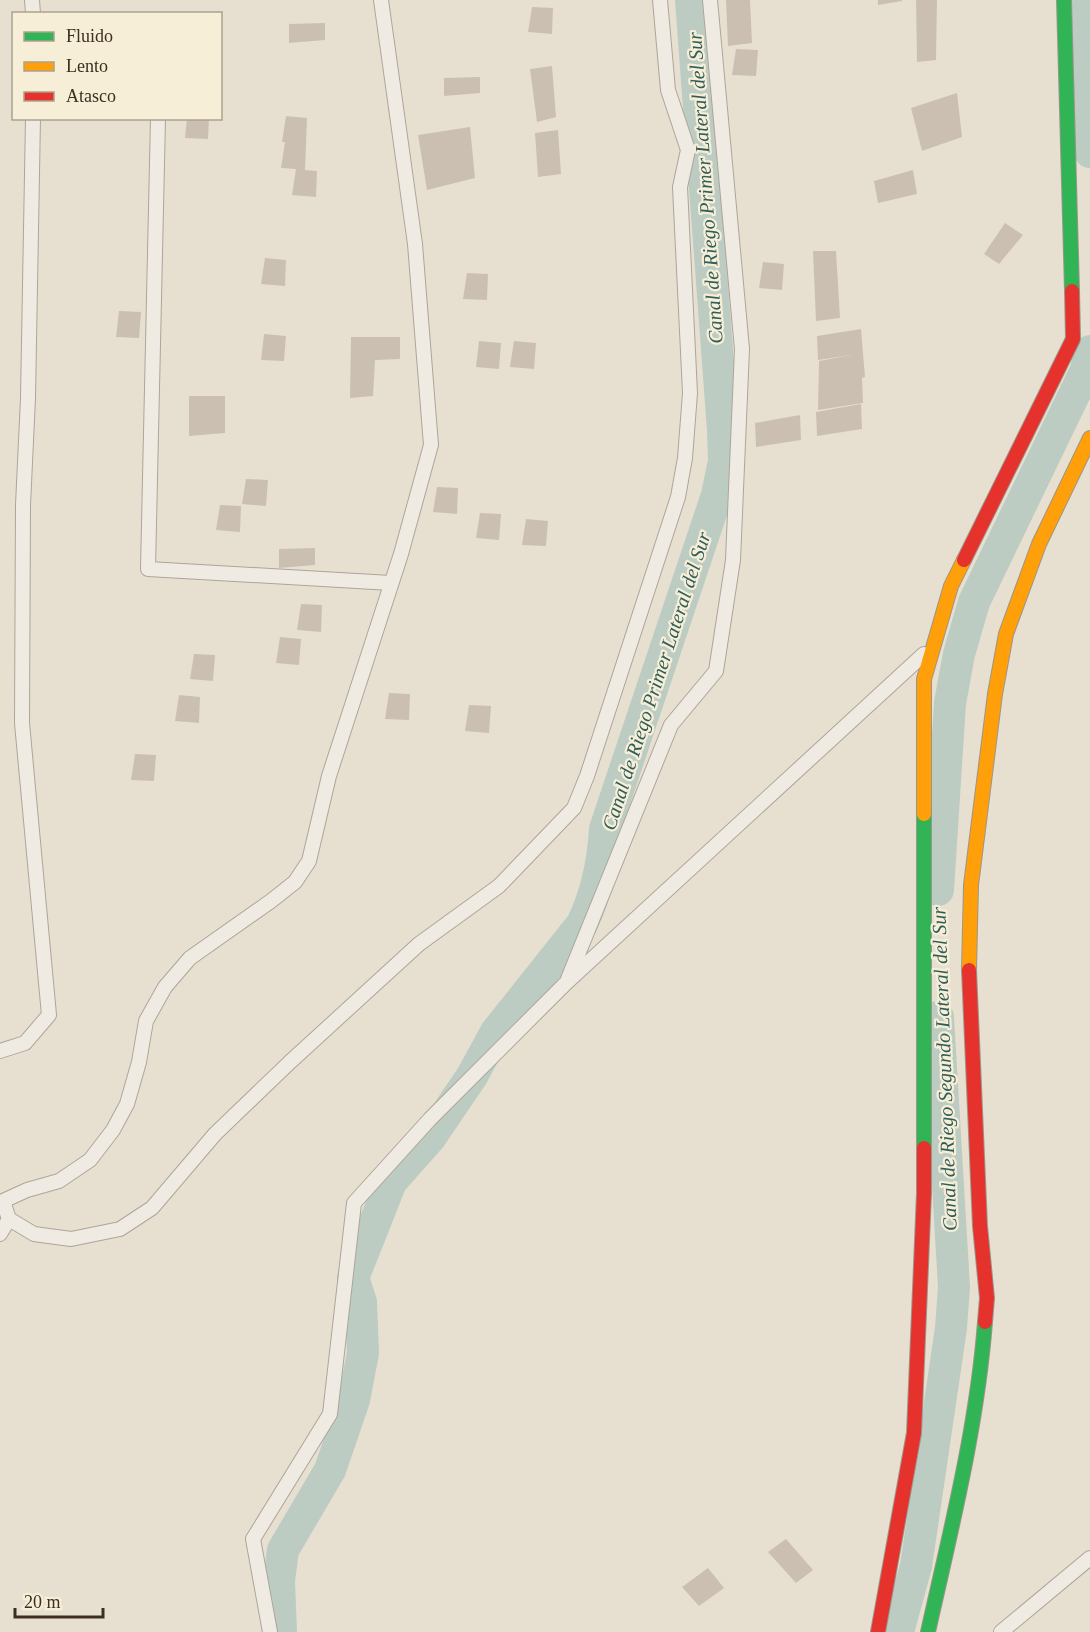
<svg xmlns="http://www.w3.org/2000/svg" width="1090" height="1632" viewBox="0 0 1090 1632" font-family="Georgia,serif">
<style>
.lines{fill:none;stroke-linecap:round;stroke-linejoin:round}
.canal{stroke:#bcccc2;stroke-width:32}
.building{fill:#cbbfb2}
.lane-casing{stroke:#ada599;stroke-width:16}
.fast-casing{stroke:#9c958a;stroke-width:16}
.slow-casing{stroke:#9c958a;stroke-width:16}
.jam-casing{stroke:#9c958a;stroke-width:16}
.lane{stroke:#efebe3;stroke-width:14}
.fast{stroke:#30b455;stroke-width:14}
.slow{stroke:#ff9f0a;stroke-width:14}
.jam{stroke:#e5322d;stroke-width:14}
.labels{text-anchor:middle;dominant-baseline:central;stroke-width:4.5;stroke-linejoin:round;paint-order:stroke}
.water-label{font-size:20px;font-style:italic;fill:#2f5d5a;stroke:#f7eed8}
</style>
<rect width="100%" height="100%" fill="#e7e0d1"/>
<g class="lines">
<!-- canal -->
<g class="canal">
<path d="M1085,0V90L1090,152"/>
<path d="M938,890L950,703L959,654L974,602L1086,370L1090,351"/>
<path d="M281,1632L279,1581L283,1550L330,1470L354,1400L363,1353L361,1302L353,1278L391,1182L430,1138L472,1076L496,1032L582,924C597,893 603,862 605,829L717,495L724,461L723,430L691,0"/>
<path d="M898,1632L916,1566L951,1328L954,1287L938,1017"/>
</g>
</g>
<!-- building -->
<g class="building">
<path d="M726,0H750L752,43L728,46Z"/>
<path d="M878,0H902V1L878,5Z"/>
<path d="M916,0H937L936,60L917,62Z"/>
<path d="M532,7L553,8L552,34L528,32Z"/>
<path d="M325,23V40L289,43V24Z"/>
<path d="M736,49L758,50L756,76L732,75Z"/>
<path d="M552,66L556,117L537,122L530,69Z"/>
<path d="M480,77V93L444,96V78Z"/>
<path d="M957,93L962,137L922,151L911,108Z"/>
<path d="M286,116L307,118L305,170L317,171L316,197L292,195L296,169L281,168L285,142H282Z"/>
<path d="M187,118H209L208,139L185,138Z"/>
<path d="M470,127L475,178L427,190L418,135Z"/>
<path d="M558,130L561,174L538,177L535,133Z"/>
<path d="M913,170L917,194L878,203L874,181Z"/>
<path d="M1005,223L1023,235L999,264L984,254Z"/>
<path d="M813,251H836L840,318L816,321Z"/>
<path d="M265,258L286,260L285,286L261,284Z"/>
<path d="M763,262L784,264L782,290L759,288Z"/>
<path d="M467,273L488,274L487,300L463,299Z"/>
<path d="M119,311L141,312L139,338L116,337Z"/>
<path d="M861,329L865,377L862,378L863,403L818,410L819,361L851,355L818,360L817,336Z"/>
<path d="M264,334L286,336L284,361L261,360Z"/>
<path d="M351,337H400V359L375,360L373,396L350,398Z"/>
<path d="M479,341L501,343L499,369L476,367Z"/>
<path d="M514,341L536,343L534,369L510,367Z"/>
<path d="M189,396H225V433L189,436Z"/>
<path d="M861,404L862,429L817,436L816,412Z"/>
<path d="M800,415L801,440L756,447L755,423Z"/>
<path d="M246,479L268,480L266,506L242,504Z"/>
<path d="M437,487L458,488L457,514L433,512Z"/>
<path d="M220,505L241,506L240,532L216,530Z"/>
<path d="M480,513L501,514L499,540L476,538Z"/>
<path d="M526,519L548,521L546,546L522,545Z"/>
<path d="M315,548V565L279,568V549Z"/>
<path d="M301,604L322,605L321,632L297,630Z"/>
<path d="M280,637L301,639L299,665L276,663Z"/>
<path d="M194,654L215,655L213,681L190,679Z"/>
<path d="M389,693L410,694L409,720L385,719Z"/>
<path d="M179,695L200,697L199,723L175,721Z"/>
<path d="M469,705L491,706L489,733L465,731Z"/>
<path d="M135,754L156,755L154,781L131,780Z"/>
<path d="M786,1539L813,1570L796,1583L768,1552Z"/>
<path d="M708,1568L724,1588L699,1606L682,1587Z"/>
</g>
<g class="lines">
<!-- lane casing -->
<g class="lane-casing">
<g id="lane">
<path d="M32,0L33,14"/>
<path d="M381,0L415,244L431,445L401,554L329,776L309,861L295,882L271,901L190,958L165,987L146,1021L139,1062L127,1104L113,1130L90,1160L59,1181L27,1190L3,1201L9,1219L34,1234L71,1239L120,1229L152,1208L215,1134L290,1062L419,944L499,886L574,808L587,776L678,497L685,458L690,393L680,187L688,150L668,90L660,0"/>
<path d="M158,118L148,569L391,583"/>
<path d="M568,979L671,725L716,671L733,560L742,349L710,0"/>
<path d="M0,1051L25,1043L49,1015L22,723L23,505L28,398L33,118"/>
<path d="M0,1234L9,1219"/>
<path d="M270,1632L253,1539L330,1414L354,1203L430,1119L567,982L924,654"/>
<path d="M1001,1632L1090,1558"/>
</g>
</g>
<!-- fast casing -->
<g class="fast-casing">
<g id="fast">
<path d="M1064,0L1072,291"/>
<path d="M924,814V1148"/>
<path d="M928,1632C951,1529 977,1427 985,1322"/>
</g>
</g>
<!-- slow casing -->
<g class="slow-casing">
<g id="slow">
<path d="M924,814V679L951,586L964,560"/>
<path d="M969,970L971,885L995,694L1006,634L1039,544L1090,438"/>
</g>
</g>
<!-- jam casing -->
<g class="jam-casing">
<g id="jam">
<path d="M964,560L1073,339L1072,291"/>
<path d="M969,970L980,1226L987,1298L985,1322"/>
<path d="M878,1632L914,1433L924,1193V1148"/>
</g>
</g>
<!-- lane -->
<use href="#lane" class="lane"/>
<!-- fast -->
<use href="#fast" class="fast"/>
<!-- slow -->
<use href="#slow" class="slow"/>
<!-- jam -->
<use href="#jam" class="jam"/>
</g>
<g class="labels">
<!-- water labels -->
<g class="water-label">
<text transform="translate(705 188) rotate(-94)">Canal de Riego Primer Lateral del Sur</text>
<text transform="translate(656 681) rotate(-72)">Canal de Riego Primer Lateral del Sur</text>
<text transform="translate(944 1069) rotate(-92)">Canal de Riego Segundo Lateral del Sur</text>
</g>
</g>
<!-- legend -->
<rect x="12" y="12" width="210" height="108" fill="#f7eed8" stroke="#ada18e" stroke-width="1.5"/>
<rect x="24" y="32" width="30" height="9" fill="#30b455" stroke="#ada18e" stroke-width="1.5"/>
<text x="66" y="42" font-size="18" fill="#3d2e20">Fluido</text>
<rect x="24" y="62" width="30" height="9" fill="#ff9f0a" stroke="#ada18e" stroke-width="1.5"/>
<text x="66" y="72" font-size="18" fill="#3d2e20">Lento</text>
<rect x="24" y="92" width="30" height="9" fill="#e5322d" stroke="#ada18e" stroke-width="1.5"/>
<text x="66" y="102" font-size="18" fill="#3d2e20">Atasco</text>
<!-- scale -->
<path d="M15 1608v9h88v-9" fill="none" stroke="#3d2e20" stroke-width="3"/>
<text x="24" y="1608" font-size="18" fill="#3d2e20" stroke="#f7eed8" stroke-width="4.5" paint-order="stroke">20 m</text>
</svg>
